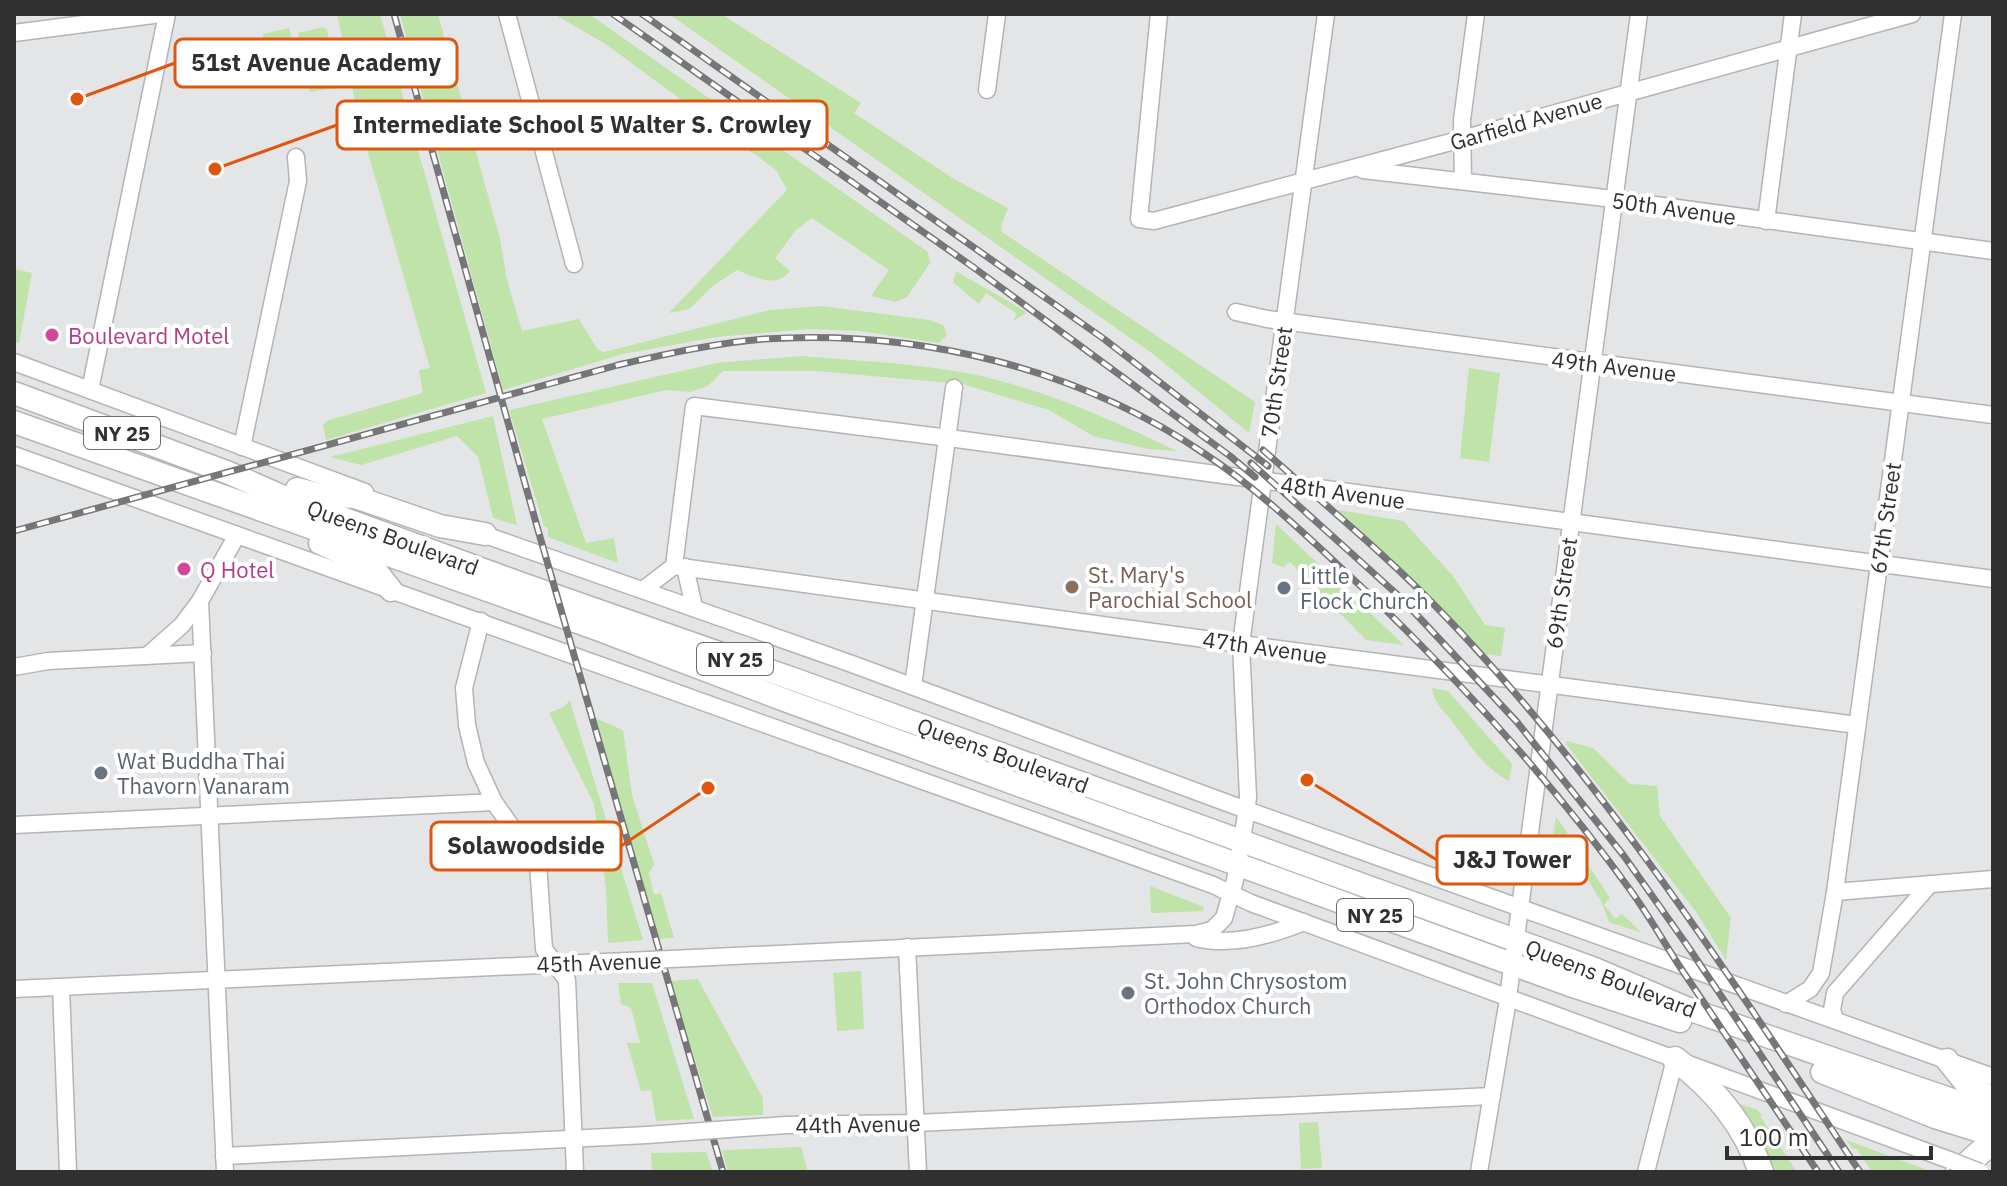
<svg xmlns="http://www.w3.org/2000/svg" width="2007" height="1186" viewBox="0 0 2007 1186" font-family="'IBM Plex Sans',sans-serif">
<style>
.green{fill:#bfe3a9}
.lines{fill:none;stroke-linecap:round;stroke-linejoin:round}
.minor-casing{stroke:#b4b4b6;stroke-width:19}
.major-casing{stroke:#b4b4b6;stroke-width:25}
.highway-casing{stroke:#b4b4b6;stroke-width:27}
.minor{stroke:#fff;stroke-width:16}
.major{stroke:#fff;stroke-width:22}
.highway{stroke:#fff;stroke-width:24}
.rail-casing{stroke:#767678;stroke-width:7}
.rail{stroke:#fff;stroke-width:4;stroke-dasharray:12;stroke-linecap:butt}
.minor-bridge-casing{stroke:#b4b4b6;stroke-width:19;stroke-linecap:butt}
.minor-bridge{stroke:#fff;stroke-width:16}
.hotel-dot{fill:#d1479c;stroke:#fff;stroke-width:3}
.education-dot{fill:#8d6e63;stroke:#fff;stroke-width:3}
.worship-dot{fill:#6b7280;stroke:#fff;stroke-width:3}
.labels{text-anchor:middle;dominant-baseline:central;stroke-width:8;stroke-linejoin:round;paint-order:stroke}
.shield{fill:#fff;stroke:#6e6e6f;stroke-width:2}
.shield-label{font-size:20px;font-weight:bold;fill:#303031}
.street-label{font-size:22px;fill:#303031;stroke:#fff}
.hotel-label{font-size:22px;fill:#b23c85;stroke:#fff;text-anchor:start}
.education-label{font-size:22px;fill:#785e54;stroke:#fff;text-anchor:start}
.worship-label{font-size:22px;fill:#5b616d;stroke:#fff;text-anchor:start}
.leader{fill:none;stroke:#df570e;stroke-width:3}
.callout-dot{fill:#df570e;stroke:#fff;stroke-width:3}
.callout{fill:#fff;stroke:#df570e;stroke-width:3}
.callout-label{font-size:24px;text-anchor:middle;font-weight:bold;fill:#303031}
</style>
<rect width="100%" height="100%" fill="#e4e5e7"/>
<!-- green -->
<g class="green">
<path d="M337,14H380L486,393L326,440L323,425L329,420L423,393L419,370L430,368L360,125Z"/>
<path d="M400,14H438L500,239L507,280L522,331L579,319L598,350L604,352L770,310L822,306L929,320L943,325L947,335L939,343L859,331L808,329L717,337L623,354L503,390Z"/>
<path d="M554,14H589L928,252L930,263L907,297L895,302L871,296L889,270L812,218L796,230L775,258L790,271C775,289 756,277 737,270L714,285L689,309L669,313L787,190L776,170L607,45Z"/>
<path d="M669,14H721L861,103L854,113L954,179L1008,208L1001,226L1002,232L1255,402L1249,433L1153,354Z"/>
<path d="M323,27L327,30L337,83L335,88L310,92L298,33Z"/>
<path d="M289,28L298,73L272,79L263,34Z"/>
<path d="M14,269L32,273L19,343L14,342Z"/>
<path d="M956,271L1025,311V314L1013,321L1017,314L986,293L979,304L953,282Z"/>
<path d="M801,356C858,361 916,363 971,374C1042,388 1112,420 1177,451L1148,449L1093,436L1049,410L962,384L817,371H723L708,386L690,392L666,390L542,419L586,543L614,538L618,563L548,537V528L544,526L509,410L717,363Z"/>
<path d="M1469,368L1500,373L1489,462L1460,458Z"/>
<path d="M493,416L517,525L493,518L478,457L457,436L361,465L330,457Z"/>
<path d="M1338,510L1403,521L1453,576L1485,625L1505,628L1501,656L1485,654Z"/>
<path d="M1276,524L1404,645L1366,640L1290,562L1283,567L1272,563Z"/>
<path d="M1432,688L1448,691L1512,764L1509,781C1481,766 1470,744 1451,720C1442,709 1434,703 1432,688Z"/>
<path d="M570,700L572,708L643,940L608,943L606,887L594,804L549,713L564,707Z"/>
<path d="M595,718L623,730L632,795L654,864L649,874L654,895L661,893L674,938L658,939Z"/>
<path d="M1567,741L1593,748L1630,784L1657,786L1660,816L1731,918L1726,960L1696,912L1566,744Z"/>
<path d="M1556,816L1610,898L1604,904L1615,919L1622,914L1642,933L1609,922L1601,901L1573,856L1565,859L1553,839Z"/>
<path d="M1150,886L1204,907L1203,911L1151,913Z"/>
<path d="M861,971L864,1029L837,1031L833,973Z"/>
<path d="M698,979L763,1098V1115L713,1117L670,981Z"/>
<path d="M618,983H652L694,1119L656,1121L651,1090L641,1091L627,1043H640L631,1008L621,1004Z"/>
<path d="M1730,1101L1758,1110L1762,1116H1760L1797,1172H1769Z"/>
<path d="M1318,1122L1322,1168L1301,1169L1299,1123Z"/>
<path d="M1846,1140L1933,1172H1872L1857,1149H1853Z"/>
<path d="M801,1147L808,1172H728L722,1150Z"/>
<path d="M706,1152L713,1172H652L651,1153Z"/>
</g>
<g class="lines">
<!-- minor casing -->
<g class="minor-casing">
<g id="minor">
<path d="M507,14L574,264"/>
<path d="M1159,14L1139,219L1154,221L1462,139L1912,14"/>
<path d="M14,33L161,14"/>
<path d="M987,90L997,14"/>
<path d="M1363,170L1597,197L1993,251"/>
<path d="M1463,181L1462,120L1476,14"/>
<path d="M1766,221L1793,14"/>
<path d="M1236,312L1267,319L1993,415"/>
<path d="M14,362L365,492"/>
<path d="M90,390L167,14"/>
<path d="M242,447L298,181L296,157"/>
<path d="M14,455L1213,885L1251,903L1952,1161"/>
<path d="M474,531L852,664L1230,804L1993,1077"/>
<path d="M674,566L1241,644L1857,725"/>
<path d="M685,567L694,607"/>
<path d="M644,589L674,566L694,406L949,438L1993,579"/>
<path d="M200,601L225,1172"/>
<path d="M481,621L464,688L467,725L476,763L494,802L538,864L544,949L567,980L575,1172"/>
<path d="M147,656L182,625L200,601L237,535"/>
<path d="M14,667L48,661L203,653"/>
<path d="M913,686L954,388"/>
<path d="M14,825L494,802"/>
<path d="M1835,892L1993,879"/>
<path d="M1196,938C1231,947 1272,935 1304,922"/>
<path d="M907,947L918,1172"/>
<path d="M693,958L1196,934L1212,930L1224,918L1235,880L1245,821L1248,797L1241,644L1326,14"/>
<path d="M61,987L68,1172"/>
<path d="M14,989L605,962"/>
<path d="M1786,1004L1810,989L1821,973L1835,892L1953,14"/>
<path d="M1835,1019L1832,1010L1835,993L1930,884"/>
<path d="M786,1125L916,1123L1492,1096"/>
<path d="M224,1156L647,1135"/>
<path d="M1479,1172L1507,1005L1639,14"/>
<path d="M1646,1172L1675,1059"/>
</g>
</g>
<!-- major casing -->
<g class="major-casing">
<g id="major">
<path d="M14,393L229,473L279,495L522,584L796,680L1595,969L1691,1010L1993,1114"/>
<path d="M14,422L597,629L790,702L1567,984L1680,1021"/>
<path d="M297,489L320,495L355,497L440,526L485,534"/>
<path d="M320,543L373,567L391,590"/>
<path d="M1947,1060L1967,1085L1993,1099"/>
<path d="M1822,1072L1935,1117L1993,1135"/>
</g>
</g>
<!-- highway casing -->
<g class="highway-casing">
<g id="highway">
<path d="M1675,1059C1714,1088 1745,1125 1761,1172"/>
<path d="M1958,1172L1993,1141"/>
</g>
</g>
<!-- minor -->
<use href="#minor" class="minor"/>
<!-- major -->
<use href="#major" class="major"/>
<!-- highway -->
<use href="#highway" class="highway"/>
<!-- rail casing -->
<g class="rail-casing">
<g id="rail">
<path d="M394,14L536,523L723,1172"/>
<path d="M613,14L973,267L1230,456L1255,477"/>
<path d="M642,14L1104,339L1268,466"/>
<path d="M1263,450C1325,505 1390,558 1447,618C1607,785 1732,980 1860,1172"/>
<path d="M1251,463L1400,597L1517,722L1624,856L1689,948L1839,1172"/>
<path d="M14,531L618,365C666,354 715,343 764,339C917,329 1078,368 1205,454C1264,493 1314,543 1366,591C1462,683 1553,783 1631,891C1649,916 1665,944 1682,970C1727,1037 1773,1105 1818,1172"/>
</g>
</g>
<!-- rail -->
<use href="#rail" class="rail"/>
<!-- minor-bridge casing -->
<g class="minor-bridge-casing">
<g id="minor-bridge">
<path d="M605,962L693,958"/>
<path d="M647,1135L786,1125"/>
<path d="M1952,1161L1980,1172"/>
</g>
</g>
<!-- minor-bridge -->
<use href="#minor-bridge" class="minor-bridge"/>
</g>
<!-- markers -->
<g class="hotel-dot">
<circle cx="52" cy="335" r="8"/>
<circle cx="184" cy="569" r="8"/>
</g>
<circle class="education-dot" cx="1072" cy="587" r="8"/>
<g class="worship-dot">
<circle cx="1284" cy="588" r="8"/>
<circle cx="101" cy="773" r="8"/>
<circle cx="1128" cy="993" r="8"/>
</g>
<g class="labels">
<!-- shield labels -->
<g class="shield">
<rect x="84" y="417" width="76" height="32" rx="6"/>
<rect x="697" y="643" width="76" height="32" rx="6"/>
<rect x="1337" y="899" width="76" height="32" rx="6"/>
</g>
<g class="shield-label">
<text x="122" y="433">NY 25</text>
<text x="735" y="659">NY 25</text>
<text x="1375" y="915">NY 25</text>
</g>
<!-- street labels -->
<g class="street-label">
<text transform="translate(1526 121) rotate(-16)">Garfield Avenue</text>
<text transform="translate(1674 208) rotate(8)">50th Avenue</text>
<text transform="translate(1614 366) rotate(7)">49th Avenue</text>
<text transform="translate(1276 382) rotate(-82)">70th Street</text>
<text transform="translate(1343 492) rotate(8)">48th Avenue</text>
<text transform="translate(1885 518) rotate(-82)">67th Street</text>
<text transform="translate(393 537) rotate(20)">Queens Boulevard</text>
<text transform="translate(1561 593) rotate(-82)">69th Street</text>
<text transform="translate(1265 647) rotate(8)">47th Avenue</text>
<text transform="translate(1003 755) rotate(20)">Queens Boulevard</text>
<text transform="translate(599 962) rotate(-2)">45th Avenue</text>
<text transform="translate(1611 978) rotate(21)">Queens Boulevard</text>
<text transform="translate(858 1124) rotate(-1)">44th Avenue</text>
</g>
<!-- hotel labels -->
<g class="hotel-label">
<text x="68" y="335">Boulevard Motel</text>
<text x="200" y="569">Q Hotel</text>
</g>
<!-- education labels -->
<g class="education-label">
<text x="1088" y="574">St. Mary's<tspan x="1088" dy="25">Parochial School</tspan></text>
</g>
<!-- worship labels -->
<g class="worship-label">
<text x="1300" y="575">Little<tspan x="1300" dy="25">Flock Church</tspan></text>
<text x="117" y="760">Wat Buddha Thai<tspan x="117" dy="25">Thavorn Vanaram</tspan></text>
<text x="1144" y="980">St. John Chrysostom<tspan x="1144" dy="25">Orthodox Church</tspan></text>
</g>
</g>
<!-- callouts -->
<path class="leader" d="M77 99L175 63M215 169L337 125M708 788L621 846M1307 780L1437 860"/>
<g class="callout-dot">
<circle cx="77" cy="99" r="8"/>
<circle cx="215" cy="169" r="8"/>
<circle cx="708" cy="788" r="8"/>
<circle cx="1307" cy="780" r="8"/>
</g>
<g class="callout">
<rect x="175" y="39" width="282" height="48" rx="8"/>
<rect x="337" y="101" width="490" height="48" rx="8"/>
<rect x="431" y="822" width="190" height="48" rx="8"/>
<rect x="1437" y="836" width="150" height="48" rx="8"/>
</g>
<g class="callout-label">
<text x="316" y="71">51st Avenue Academy</text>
<text x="582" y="133">Intermediate School 5 Walter S. Crowley</text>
<text x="526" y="854">Solawoodside</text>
<text x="1512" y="868">J&amp;J Tower</text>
</g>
<!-- border -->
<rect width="2007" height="1186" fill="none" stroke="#303031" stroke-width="32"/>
<!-- scale -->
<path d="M1727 1146v12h204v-12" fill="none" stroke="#303031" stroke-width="4"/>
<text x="1739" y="1146" font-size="24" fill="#303031" stroke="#ffffff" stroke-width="6" paint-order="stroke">100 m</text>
</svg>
